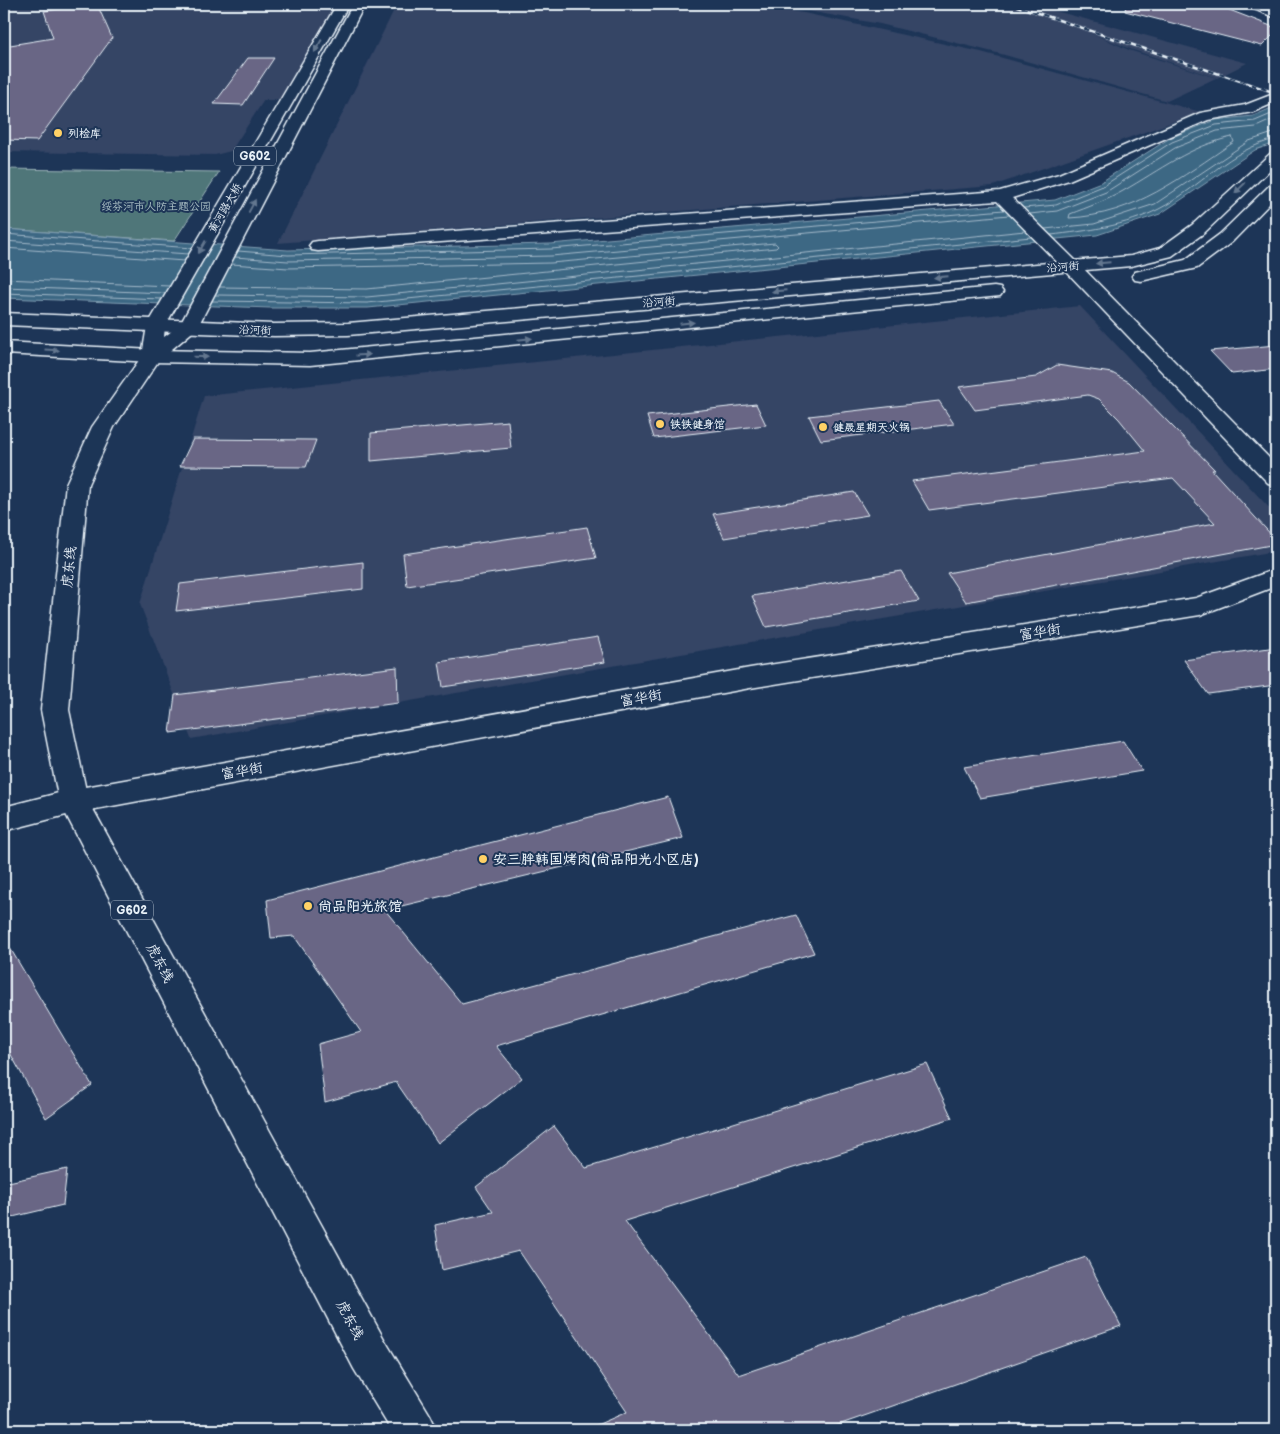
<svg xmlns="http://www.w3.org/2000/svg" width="1280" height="1434" viewBox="0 0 1280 1434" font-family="'Balsamiq Sans','LXGW WenKai TC',sans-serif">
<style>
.built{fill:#344465}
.green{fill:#507679;stroke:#9cb4b8}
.water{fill:#3d6784;stroke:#819eb2}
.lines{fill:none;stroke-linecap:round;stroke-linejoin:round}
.shore{stroke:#a4baca;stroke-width:1}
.building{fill:#696685;stroke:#e8f1f8}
.street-casing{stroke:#e8f1f8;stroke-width:3}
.secondary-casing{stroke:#e8f1f8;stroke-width:3}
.primary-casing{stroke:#e8f1f8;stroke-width:3}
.highway-casing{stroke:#e8f1f8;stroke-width:3}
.street{fill:#1d3557;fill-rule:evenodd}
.secondary{fill:#1d3557;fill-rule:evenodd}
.primary{fill:#1d3557;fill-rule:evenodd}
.highway{fill:#1d3557;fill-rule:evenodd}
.rail-casing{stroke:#e8f1f8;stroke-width:2.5}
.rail{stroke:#1d3557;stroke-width:2;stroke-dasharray:5.5;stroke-linecap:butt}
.oneway{fill:#64778f}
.poi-dot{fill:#ffd166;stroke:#1d3557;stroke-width:2}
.labels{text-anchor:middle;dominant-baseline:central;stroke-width:4;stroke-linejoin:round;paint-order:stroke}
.far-poi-label{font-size:11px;font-weight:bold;fill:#e8f1f8;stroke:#1d3557;text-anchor:start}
.far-park-label{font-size:11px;fill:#abc0c5;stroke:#1d3557}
.far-street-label{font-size:11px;fill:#e8f1f8;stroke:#1d3557}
.shield{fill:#1d3557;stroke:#abb9c8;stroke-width:1}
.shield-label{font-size:12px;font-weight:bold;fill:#e8f1f8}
.street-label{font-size:14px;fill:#e8f1f8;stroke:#1d3557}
.poi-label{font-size:14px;font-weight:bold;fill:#e8f1f8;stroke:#1d3557;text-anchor:start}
</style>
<rect width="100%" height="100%" fill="#1d3557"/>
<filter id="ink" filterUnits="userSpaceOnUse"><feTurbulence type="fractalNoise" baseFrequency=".02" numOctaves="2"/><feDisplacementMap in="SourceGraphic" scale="10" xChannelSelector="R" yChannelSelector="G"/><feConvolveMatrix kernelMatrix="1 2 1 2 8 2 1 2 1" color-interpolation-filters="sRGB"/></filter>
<g filter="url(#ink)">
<!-- built -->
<g class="built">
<path d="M4,4H338L282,100H264L231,151L215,155L4,152Z"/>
<path d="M397,4H744L804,13L981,52L1201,112L993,186L278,243Z"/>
<path d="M770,4H1030L1247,63L1217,78L1130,49L1089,32L1129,50L1216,78L1167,101L1001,54L880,24Z"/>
<path d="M1080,306L1276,515V551L191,739L140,604L204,396Z"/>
</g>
<!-- green -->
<path class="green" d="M4,169L219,172L174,241L4,229Z"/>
<!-- water -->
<path class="water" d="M1276,106V143L1255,150L1160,214L1097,235L368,308H270L4,298V229L288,250L550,244L1055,200L1101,182L1170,138L1215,120L1253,116Z"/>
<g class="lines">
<!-- shore -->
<g class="shore">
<path d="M1232,137L1234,142C1181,177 1135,215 1069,218L1070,214C1088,207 1106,201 1123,191C1160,170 1190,146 1232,137Z"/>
<path d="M1024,208L1056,205L1103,186L1172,142L1216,125L1255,121L1276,112"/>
<path d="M1030,214L1057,211L1106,192L1175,148L1217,131L1256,127L1276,118"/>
<path d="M1045,229L1094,224L1155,204L1249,141L1276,132"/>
<path d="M4,234L192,248"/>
<path d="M1051,235C1087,231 1126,226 1159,209C1200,188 1229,149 1276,139"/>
<path d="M4,241L188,254"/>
<path d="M4,248L184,261"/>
<path d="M238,251L288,255L551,249L1004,210"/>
<path d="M235,257L288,261L551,256L1009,215"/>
<path d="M4,279L169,286"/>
<path d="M4,287L165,293"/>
<path d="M219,287L367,289L776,248L778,246L775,243L551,263L288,268L231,264"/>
<path d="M4,293L161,299"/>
<path d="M216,295L367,297L1025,231"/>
<path d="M212,301L367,303L1031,237"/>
</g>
</g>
<!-- building -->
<g class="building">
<path d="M97,4L112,38L37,141L4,140V46L53,38L44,11Z"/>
<path d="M1126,4H1214L1276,28V32L1262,46L1125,11Z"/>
<path d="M248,58H274L243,105L214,104Z"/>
<path d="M1276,345V369L1232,374L1210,351Z"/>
<path d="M1057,365L1112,373L1129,382L1215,470H1212L1276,540V544L966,602L947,573L1215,523L1173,478L929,510L912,481L1145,451L1119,419L1099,399L1088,395L975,410L959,387L1036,377Z"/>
<path d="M939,401L954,424L821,440L809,416Z"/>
<path d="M756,404L766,425L654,438L647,416Z"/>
<path d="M508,421L511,448L371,461V433Z"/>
<path d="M193,439L316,440L306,467L180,466Z"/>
<path d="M854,492L868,515L724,538L713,514Z"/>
<path d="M587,527L596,558L407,586L403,554Z"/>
<path d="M363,562V589L176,611L180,584Z"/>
<path d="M901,571L919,601L766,627L752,596Z"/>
<path d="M598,637L605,662L443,687L439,662Z"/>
<path d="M1276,647V685L1208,694L1184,660Z"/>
<path d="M397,667L398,703L170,733L175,695Z"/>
<path d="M1123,741L1142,771L980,798L964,767Z"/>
<path d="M668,797L683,838L385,910L462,1004L796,915L814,953L496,1046L522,1078L438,1143L396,1082L325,1102L318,1044L361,1032L294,936L271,938L267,900Z"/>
<path d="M4,938L92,1085L46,1118L4,1042Z"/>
<path d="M927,1064L952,1118L625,1221L739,1375L1086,1257L1121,1326L824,1430H585L627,1412L519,1251L442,1270L435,1225L493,1212L476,1187L554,1126L586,1168Z"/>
<path d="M67,1169L63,1205L4,1219V1183Z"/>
</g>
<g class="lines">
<!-- street casing -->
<g class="street-casing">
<path id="street" d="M1276,93V102L1253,112L1208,120L1069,180L1012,198L1077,262L1080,266L1077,270H1065L997,201L318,251L312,250L309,246L312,242L318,241L1000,191L1059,174L1200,113L1245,105Z"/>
</g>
<!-- secondary casing -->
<g class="secondary-casing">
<g id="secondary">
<path d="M1242,4H1258L1276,10V18Z"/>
<path d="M1071,261L1077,262L1276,465V485L1268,483L1065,270L1062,266L1065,262Z"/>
<path d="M1276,569V586L1200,615L750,688L74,813L4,831V807L74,789L750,668L1196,598Z"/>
</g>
</g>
<!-- primary casing -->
<g class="primary-casing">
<g id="primary">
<path d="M1276,151V164L1204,233L1172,256L1131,266L348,335L274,336L4,325V313L274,324L348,323L1131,256L1160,248L1192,225L1271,153Z"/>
<path d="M1276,183V197L1232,242L1197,268L1141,281L1135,280L1132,276L1135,272L1185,260L1220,234L1270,185Z"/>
<path d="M994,287L1000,288L1003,292L1000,296L310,365L152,362L4,354V342L152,350L310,353Z"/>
</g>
</g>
<!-- highway casing -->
<g class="highway-casing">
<path id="highway" d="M337,4H349L165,326L164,337L180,325L353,4H365L197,328L159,360L114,427L88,484L69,710L88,800L384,1339L430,1415L437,1430H391L354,1369L59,801L41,710L66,484L92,427L142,356L147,326Z"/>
</g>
<!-- street -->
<use href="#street" class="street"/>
<!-- secondary -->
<use href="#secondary" class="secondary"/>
<!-- primary -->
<use href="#primary" class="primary"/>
<!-- highway -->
<use href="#highway" class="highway"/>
<!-- rail casing -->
<g class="rail-casing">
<path id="rail" d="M1011,4L1276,93"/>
</g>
<!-- rail -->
<use href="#rail" class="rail"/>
</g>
<!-- one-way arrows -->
<defs><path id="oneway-solid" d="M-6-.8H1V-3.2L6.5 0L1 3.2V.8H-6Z" transform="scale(1.25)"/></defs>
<g class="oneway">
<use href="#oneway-solid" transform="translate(318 46) rotate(120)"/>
<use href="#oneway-solid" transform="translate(1240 188) rotate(136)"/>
<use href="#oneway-solid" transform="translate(252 206) rotate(-62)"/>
<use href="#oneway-solid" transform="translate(202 247) rotate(120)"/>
<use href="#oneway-solid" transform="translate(1103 263) rotate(175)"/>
<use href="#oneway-solid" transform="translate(941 277) rotate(175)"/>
<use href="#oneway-solid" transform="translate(779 291) rotate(175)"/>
<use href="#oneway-solid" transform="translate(687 323) rotate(-6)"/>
<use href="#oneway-solid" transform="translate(525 339) rotate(-6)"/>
<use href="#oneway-solid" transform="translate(52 350) rotate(3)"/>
<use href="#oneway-solid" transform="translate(363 355) rotate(-4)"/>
<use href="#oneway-solid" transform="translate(201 357) rotate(1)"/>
</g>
</g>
<!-- markers -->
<g class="poi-dot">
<circle cx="58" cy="133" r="5"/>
<circle cx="660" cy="424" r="5"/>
<circle cx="823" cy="427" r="5"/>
<circle cx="483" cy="859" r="5"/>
<circle cx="308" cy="906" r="5"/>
</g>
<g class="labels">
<!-- far-poi labels -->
<g class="far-poi-label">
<text x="68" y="133">列检库</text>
<text x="670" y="424">铁铁健身馆</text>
<text x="833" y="427">健晟星期天火锅</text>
</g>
<!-- far-park labels -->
<g class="far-park-label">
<text x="156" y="206">绥芬河市人防主题公园</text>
</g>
<!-- far-street labels -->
<g class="far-street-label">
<text transform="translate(225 208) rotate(-60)">黄河路大桥</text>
<text transform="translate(1063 267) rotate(-5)">沿河街</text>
<text transform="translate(659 302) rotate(-5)">沿河街</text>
<text transform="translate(255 330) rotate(2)">沿河街</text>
</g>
<!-- shield labels -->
<g class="shield">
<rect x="234" y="146.5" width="42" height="19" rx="4"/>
<rect x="111" y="900.5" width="42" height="19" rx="4"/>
</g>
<g class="shield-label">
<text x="255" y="156">G602</text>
<text x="132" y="910">G602</text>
</g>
<!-- street labels -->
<g class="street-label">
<text transform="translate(69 567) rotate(-84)">虎东线</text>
<text transform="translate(1040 632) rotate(-9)">富华街</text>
<text transform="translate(641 698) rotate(-10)">富华街</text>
<text transform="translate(242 771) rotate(-10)">富华街</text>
<text transform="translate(160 963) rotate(62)">虎东线</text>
<text transform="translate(350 1320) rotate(62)">虎东线</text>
</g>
<!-- poi labels -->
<g class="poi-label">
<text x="493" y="859">安三胖韩国烤肉(尚品阳光小区店)</text>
<text x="318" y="906">尚品阳光旅馆</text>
</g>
</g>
<!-- margin -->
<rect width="1280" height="1434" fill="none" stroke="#1d3557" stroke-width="20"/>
<rect x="10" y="10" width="1260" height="1414" fill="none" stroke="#e8f1f8" stroke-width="2" filter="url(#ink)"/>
</svg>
